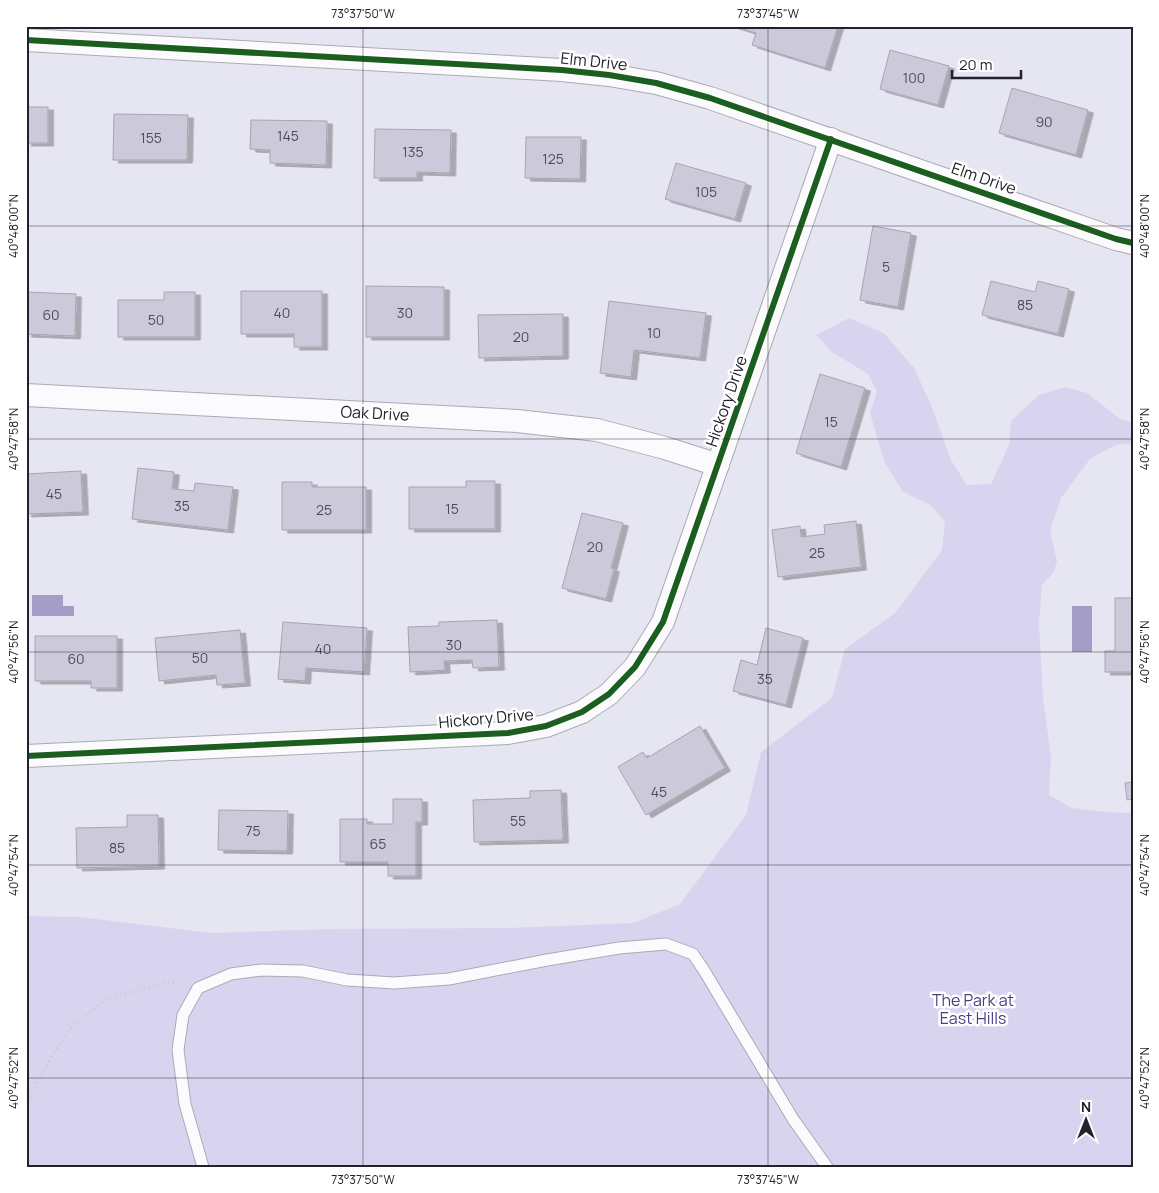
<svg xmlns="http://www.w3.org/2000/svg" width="1159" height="1193" viewBox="0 0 1159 1193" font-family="Manrope,sans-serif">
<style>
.green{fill:#d8d4f0}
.water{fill:#a39dc8}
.building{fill:#cccada;stroke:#a6a5af;filter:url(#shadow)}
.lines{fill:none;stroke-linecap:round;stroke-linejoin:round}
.service-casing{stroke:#abaab4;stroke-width:13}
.minor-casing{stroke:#abaab4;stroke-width:24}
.path{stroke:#c9c9cc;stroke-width:3;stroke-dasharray:1 4;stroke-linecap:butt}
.service{stroke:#fbfbfd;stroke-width:11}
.minor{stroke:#fbfbfd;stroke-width:22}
.cycleway-casing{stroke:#fff;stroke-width:9}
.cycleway{stroke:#1b5e20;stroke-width:6}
.ticks{fill:none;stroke:#23222b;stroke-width:1;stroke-opacity:0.45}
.labels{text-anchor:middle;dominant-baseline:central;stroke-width:5;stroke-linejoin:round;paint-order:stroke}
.number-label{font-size:14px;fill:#4d4c57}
.street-label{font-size:16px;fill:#23222b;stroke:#fff}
.park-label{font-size:16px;fill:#4d3d83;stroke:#fff}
.neatline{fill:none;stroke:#23222b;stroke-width:2}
.ticks-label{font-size:12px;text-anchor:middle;fill:#23222b}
</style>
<defs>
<filter id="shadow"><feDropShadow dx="5.5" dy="3" stdDeviation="0" flood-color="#0004"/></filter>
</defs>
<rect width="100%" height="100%" fill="#e6e5f2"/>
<!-- green -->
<path class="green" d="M849,318L884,333L914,368L931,405L951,460L967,485L991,484L1009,445L1011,421L1039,395L1066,387L1087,393L1120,419L1133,423V443L1115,445L1090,459L1061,498L1050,530L1057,562L1053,573L1042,585L1039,623L1043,698L1051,757L1049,795L1072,808L1105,812L1133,813V1167H26V916L79,917L211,933L333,929L506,928L633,923L680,904L746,815L761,752L832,698L845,649L895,613L942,550L945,521L930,505L903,492L884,461L870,413L877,391L868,374L832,352L816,335Z"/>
<!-- water -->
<g class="water">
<path d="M32,595H63V606H74V616H32Z"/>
<rect x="1072" y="606" width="20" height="46"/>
</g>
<!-- building -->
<g class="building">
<path d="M734,26H838L825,68L752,45L756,33Z"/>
<path d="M890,50L949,66L938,105L880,89Z"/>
<path d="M1012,88L1088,110L1076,155L999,133Z"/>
<rect x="26" y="107" width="22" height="36"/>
<path d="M114,114L188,115L187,160H113Z"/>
<path d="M251,120L327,121L326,165L270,163V150L250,149Z"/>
<path d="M375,129L451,130L450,173L417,172V178H374Z"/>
<path d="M526,137H581L580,179L525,178Z"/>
<path d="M676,163L746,183L735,219L665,199Z"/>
<path d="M873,226L911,233L898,307L860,300Z"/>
<path d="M991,281L1035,292L1038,281L1069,289L1058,334L982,315Z"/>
<path d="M366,286L444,287V337H366Z"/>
<path d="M241,291H322V347H294V334H241Z"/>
<path d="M26,292L76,294L75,336L26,334Z"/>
<path d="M164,292H195V337H118V300H164Z"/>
<path d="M609,301L706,313L700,358L634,350L631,377L600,373Z"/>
<path d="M563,314V356L479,358L478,315Z"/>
<path d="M820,374L865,388L841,467L796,453Z"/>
<path d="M138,468L174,472L172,489L194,491L195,483L233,487L228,530L132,519Z"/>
<path d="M81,471L83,512L26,514V474Z"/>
<path d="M466,481H495V529H409V487H466Z"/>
<path d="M282,482H312V487H366V530H282Z"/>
<path d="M582,513L623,523L611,568L614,569L606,599L562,588Z"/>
<path d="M856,521L861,567L778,577L772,530L800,526L801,537L825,534L824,525Z"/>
<path d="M1115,598H1133V672H1105V651H1115Z"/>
<path d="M497,620L499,667L473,668L472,660L444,661L445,670L410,672L408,627L439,626V622Z"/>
<path d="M283,622L367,628L364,672L306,668L305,681L278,679Z"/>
<path d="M766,628L803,638L786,705L733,691L741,660L757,665Z"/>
<path d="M240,630L245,683L217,685L216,675L159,681L155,638Z"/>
<path d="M35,636H117V688H91V681H35Z"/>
<path d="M700,726L725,768L646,815L618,767L643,752L647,758Z"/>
<path d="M1133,782V799L1127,800L1125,783Z"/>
<path d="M561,790L563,840L474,842L473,800L530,798V791Z"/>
<path d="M393,799H422V822H416V876H388V862H340V819H367V824H393Z"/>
<path d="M219,810L288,811L287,851L218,850Z"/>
<path d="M127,815H158L159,866L77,868L76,828L127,827Z"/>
</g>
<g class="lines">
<!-- service casing -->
<g class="service-casing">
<path id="service" d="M203,1167L185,1104L178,1050L183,1015L198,988L231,974L261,970L303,971L347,980L394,983L449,979L547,960L619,948L666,944L693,954L705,972L793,1119L827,1167"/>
</g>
<!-- minor casing -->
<g class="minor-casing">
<g id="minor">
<path d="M26,40L562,70L609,75L656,83L710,98L1116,239L1133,243"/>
<path d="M26,395L517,421L597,430L665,448L718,465"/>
<path d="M26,756L508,733L546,726L582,712L609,694L635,667L663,622L831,139"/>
</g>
</g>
<!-- path -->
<path class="path" d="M26,1106L36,1083L69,1029L105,1000L161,983L182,980"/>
<!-- service -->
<use href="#service" class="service"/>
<!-- minor -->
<use href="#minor" class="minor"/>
<!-- cycleway casing -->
<g class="cycleway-casing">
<g id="cycleway">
<path d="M26,40L562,70L609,75L656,83L710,98L1116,239L1133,243"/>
<path d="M26,756L508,733L546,726L582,712L609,694L635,667L663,622L831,139"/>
</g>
</g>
<!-- cycleway -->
<use href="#cycleway" class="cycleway"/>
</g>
<!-- ticks -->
<path class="ticks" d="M363,26V1167M768,26V1167M26,226H1133M26,439H1133M26,652H1133M26,865H1133M26,1078H1133"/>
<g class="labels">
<!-- number labels -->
<g class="number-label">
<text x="914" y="77">100</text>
<text x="1044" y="121">90</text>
<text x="288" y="135">145</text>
<text x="151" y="137">155</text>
<text x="413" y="151">135</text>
<text x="553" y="158">125</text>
<text x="706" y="191">105</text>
<text x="886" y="266">5</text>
<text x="1025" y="304">85</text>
<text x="282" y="312">40</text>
<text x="405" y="312">30</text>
<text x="51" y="314">60</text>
<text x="156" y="319">50</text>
<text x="654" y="332">10</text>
<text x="521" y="336">20</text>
<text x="831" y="421">15</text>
<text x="54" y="493">45</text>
<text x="182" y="505">35</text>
<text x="452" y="508">15</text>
<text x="324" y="509">25</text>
<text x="595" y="546">20</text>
<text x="817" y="552">25</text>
<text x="454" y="644">30</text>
<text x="323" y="648">40</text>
<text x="200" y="657">50</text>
<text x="76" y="658">60</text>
<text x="765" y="678">35</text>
<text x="659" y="791">45</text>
<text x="518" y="820">55</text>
<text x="253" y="830">75</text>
<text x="378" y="843">65</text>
<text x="117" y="847">85</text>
</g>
<!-- street labels -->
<g class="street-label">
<text transform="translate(594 61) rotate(6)">Elm Drive</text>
<text transform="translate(984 178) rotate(19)">Elm Drive</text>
<text transform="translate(726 401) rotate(-71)">Hickory Drive</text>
<text transform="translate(375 413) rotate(3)">Oak Drive</text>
<text transform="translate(486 718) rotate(-5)">Hickory Drive</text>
</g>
<!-- park labels -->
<g class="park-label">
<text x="973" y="1000">The Park at<tspan x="973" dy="18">East Hills</tspan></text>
</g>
</g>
<!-- border -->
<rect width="1159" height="1193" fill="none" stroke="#ffffff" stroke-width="55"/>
<!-- north arrow -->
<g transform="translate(1086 1120)" stroke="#ffffff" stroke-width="4" paint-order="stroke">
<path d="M0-4L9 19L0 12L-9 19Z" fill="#23222b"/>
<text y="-8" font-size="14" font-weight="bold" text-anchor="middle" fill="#23222b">N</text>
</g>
<!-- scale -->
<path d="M952 70v8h69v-8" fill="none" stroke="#23222b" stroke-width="2.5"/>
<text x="959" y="70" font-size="15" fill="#23222b" stroke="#ffffff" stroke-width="4" paint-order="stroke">20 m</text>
<rect x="28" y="28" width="1104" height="1138" class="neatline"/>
<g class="ticks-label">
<text x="363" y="18">73°37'50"W</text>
<text x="768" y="18">73°37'45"W</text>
<text transform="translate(14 226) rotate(-90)" y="4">40°48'00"N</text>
<text transform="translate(1145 226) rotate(-90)" y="4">40°48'00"N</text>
<text transform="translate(14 439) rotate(-90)" y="4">40°47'58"N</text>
<text transform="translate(1145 439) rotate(-90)" y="4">40°47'58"N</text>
<text transform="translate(14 652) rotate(-90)" y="4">40°47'56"N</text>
<text transform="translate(1145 652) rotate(-90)" y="4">40°47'56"N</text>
<text transform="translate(14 865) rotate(-90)" y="4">40°47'54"N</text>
<text transform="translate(1145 865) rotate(-90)" y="4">40°47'54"N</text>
<text transform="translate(14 1078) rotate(-90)" y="4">40°47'52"N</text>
<text transform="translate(1145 1078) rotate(-90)" y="4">40°47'52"N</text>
<text x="363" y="1184">73°37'50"W</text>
<text x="768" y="1184">73°37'45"W</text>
</g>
</svg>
